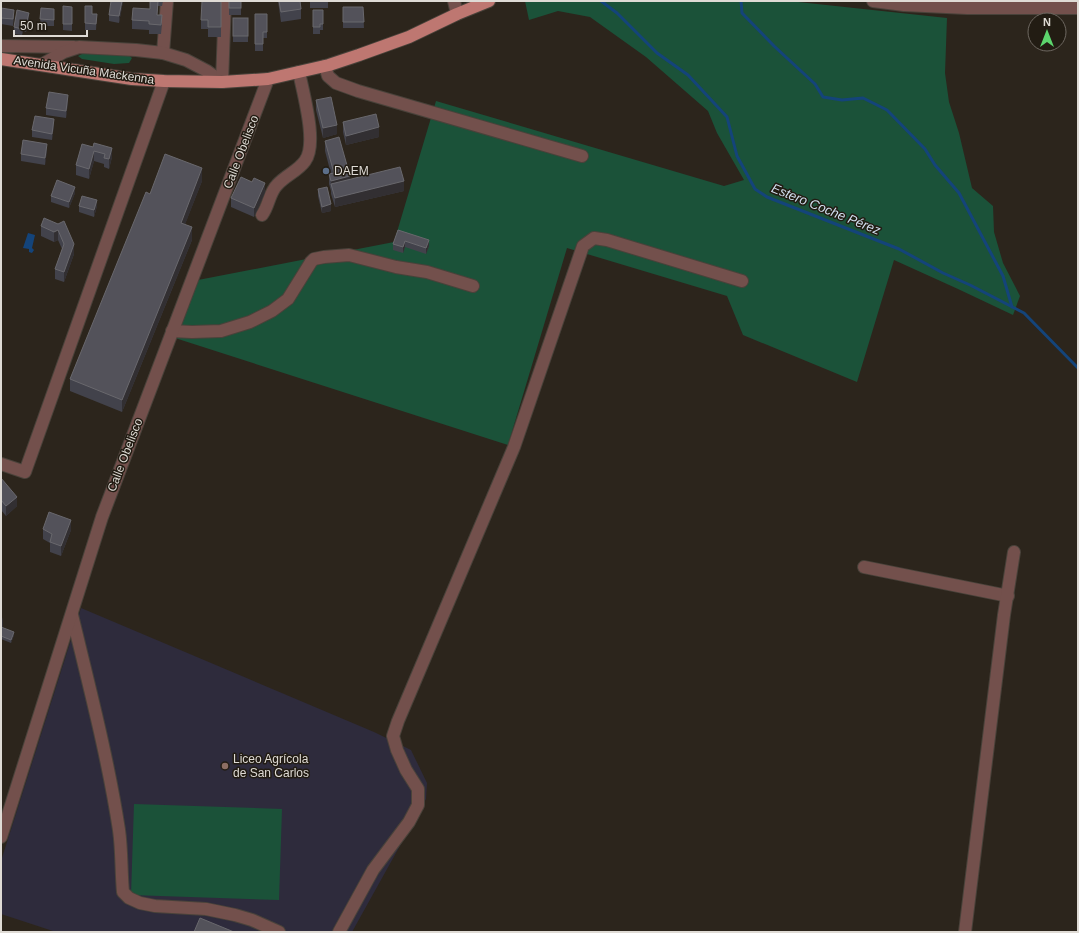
<svg xmlns="http://www.w3.org/2000/svg" width="1079" height="933" viewBox="0 0 1079 933" font-family="Arial,sans-serif">
<style>
.education{fill:#2e2b3c}
.green{fill:#1b5239}
.water{fill:#14447a}
.lines{fill:none;stroke-linecap:round;stroke-linejoin:round}
.stream{stroke:#14447a;stroke-width:3}
.minor-casing{stroke:#49423a;stroke-width:14}
.major-casing{stroke:#49423a;stroke-width:14}
.minor{stroke:#73504c;stroke-width:12}
.major{stroke:#be7771;stroke-width:12}
.wall{fill:#42424b}
.shaded-wall{fill:#322f32}
.building{fill:#53525a;stroke:#69686d}
.service-dot{fill:#5c6f8a;stroke:#221c13;stroke-width:1.5}
.education-dot{fill:#8d6e63;stroke:#221c13;stroke-width:1.5}
.labels{text-anchor:middle;dominant-baseline:central;stroke-width:3;stroke-linejoin:round;paint-order:stroke}
.street-label{font-size:12px;fill:#dfdbd5;stroke:#221c13}
.poi-label{font-size:12px;fill:#dfdbd5;stroke:#221c13;text-anchor:start}
.water-label{font-size:13px;font-style:italic;fill:#d0deee;stroke:#221c13}
</style>
<rect width="100%" height="100%" fill="#2c251c"/>
<!-- education -->
<path class="education" d="M81,608L374,732L411,750L427,783L426,799L352,932H56L1,914V861Z"/>
<!-- green -->
<g class="green">
<path d="M525,1H789L947,18L945,73L949,102L959,133L972,188L993,206L994,232L1003,263L1020,296L1013,315L958,289L894,260L857,382L743,335L727,296L567,248L508,445L175,338L198,280L394,242L436,101L724,186L744,180L717,133L708,111L646,57L590,17L558,11L529,20Z"/>
<path d="M89,52L127,54L132,58L129,63L114,64L82,59L78,56L82,54Z"/>
<path d="M134,804L282,809L279,900L131,895Z"/>
</g>
<!-- water -->
<path class="water" d="M28,233L35,235L32,248L34,250L32,253L29,252V249L23,248Z"/>
<g class="lines">
<!-- stream -->
<g class="stream">
<path d="M601,1L617,13L657,53L688,75L727,117L737,156L755,189L767,197L899,249L943,273L970,285L1024,313L1078,368"/>
<path d="M741,1L742,13L774,46L815,84L823,97L842,100L863,98L887,110L925,149L935,165L959,193L1003,276L1012,307"/>
</g>
<!-- minor casing -->
<g class="minor-casing">
<g id="minor">
<path d="M454,1L457,14"/>
<path d="M873,1L904,5L967,8H1078"/>
<path d="M1,46L74,47"/>
<path d="M163,53L167,1"/>
<path d="M41,65L64,52L79,47L136,50L163,53L186,60L207,71L222,82"/>
<path d="M325,66L328,76L336,83L358,91L582,156"/>
<path d="M222,82L225,1"/>
<path d="M262,215C269,206 269,193 277,185C286,175 298,171 305,161C318,144 303,93 299,72"/>
<path d="M172,331L192,332L221,331L250,322L272,311L288,299L311,262L314,259L324,257L349,255L396,267L427,272L473,286"/>
<path d="M1,464L25,472L164,81"/>
<path d="M864,567L1008,596"/>
<path d="M72,615C89,686 108,758 119,830C122,851 121,871 123,892L129,898L140,903L155,906L206,909L235,915L252,920L279,932"/>
<path d="M1,837L102,517L268,79"/>
<path d="M339,932L373,870L409,822L418,805V789L406,770L397,750L393,736L398,721L514,447L583,246L594,238L607,240L742,281"/>
<path d="M965,932L1004,615L1014,552"/>
</g>
</g>
<!-- major casing -->
<g class="major-casing">
<path id="major" d="M1,59L132,79L164,81L222,82L268,79L329,65L359,55L409,37L457,14L489,1"/>
</g>
<!-- minor -->
<use href="#minor" class="minor"/>
<!-- major -->
<use href="#major" class="major"/>
</g>
<!-- wall -->
<g class="wall">
<path d="M123,1L119,23L109,21V15Z"/>
<path d="M150,1H163L162,6H158L157,15L162,24L161,34H149V30L132,29V20L150,9Z"/>
<path d="M221,1V37H208V29H201V20Z"/>
<rect x="229" y="1" width="12" height="14"/>
<path d="M278,1H300L301,9V19L281,22Z"/>
<rect x="310" y="1" width="18" height="7"/>
<path d="M63,6L72,7V31L63,30Z"/>
<path d="M343,7H363L364,28H343Z"/>
<path d="M1,8L14,16L13,26L1,24Z"/>
<path d="M41,8L54,9V26H40Z"/>
<path d="M313,10H323V30H320V34H313Z"/>
<path d="M92,14H97L96,30H85V23Z"/>
<path d="M255,14H267V38H263V51H255Z"/>
<rect x="233" y="18" width="15" height="24"/>
<path d="M29,19L26,32L23,31L22,35L14,34V27Z"/>
<path d="M316,100L337,134L323,138L316,110Z"/>
<path d="M68,101L66,118L46,115V108Z"/>
<path d="M343,122L379,137L346,145L343,132Z"/>
<path d="M54,125L52,140L32,137V130Z"/>
<path d="M325,141L350,180L404,191L335,207L331,194V191L329,184V174H331L325,151Z"/>
<path d="M93,147L112,157L109,169L104,167V164L94,161L89,179L76,175V165Z"/>
<path d="M47,150L45,165L21,161V154Z"/>
<path d="M202,181L185,224L192,240L122,412L70,391V379L150,194Z"/>
<path d="M252,182L265,192L254,217L231,207V198Z"/>
<path d="M318,189L331,211L322,213L318,196Z"/>
<path d="M75,193L69,208L51,202V196Z"/>
<path d="M79,206H97L94,217L79,212Z"/>
<path d="M58,224L74,254L64,282L55,279V269L62,249L58,240L54,242L41,236V226Z"/>
<path d="M398,230L429,246L426,254L405,247L403,253L393,250V244Z"/>
<path d="M1,478L17,506L6,516L1,510Z"/>
<path d="M43,529L71,530L61,556L50,552V543L43,539Z"/>
<path d="M1,616L3,626L2,628L14,635L11,643L1,639Z"/>
</g>
<!-- shaded-wall -->
<g class="shaded-wall">
<path d="M122,1H123L119,23V16Z"/>
<path d="M29,13V19L26,32V25Z"/>
<path d="M68,95V101L66,118V111Z"/>
<path d="M54,119V125L52,140V134Z"/>
<path d="M337,125V134L323,138V128Z"/>
<path d="M379,127V137L346,145V136Z"/>
<path d="M47,144V150L45,165V158Z"/>
<path d="M112,148V157L109,169V159Z"/>
<path d="M94,151V161L89,179V169Z"/>
<path d="M202,168V181L181,235V223Z"/>
<path d="M350,176V186L331,184V191V181Z"/>
<path d="M404,181V191L335,207V198Z"/>
<path d="M265,183V192L254,217V208Z"/>
<path d="M75,187V193L69,208V202Z"/>
<path d="M97,200V206L94,217V210Z"/>
<path d="M331,204V211L322,213V207Z"/>
<path d="M192,227V240L122,412V400Z"/>
<path d="M58,230V240L54,242V232Z"/>
<path d="M429,240V246L426,254V248Z"/>
<path d="M405,241V247L403,253V247Z"/>
<path d="M74,244V254L64,282V272Z"/>
<path d="M17,497V506L6,516V506Z"/>
<path d="M71,520V530L61,556V546Z"/>
<path d="M3,617V626L1,631V622Z"/>
<path d="M14,632V635L11,643V640Z"/>
</g>
<!-- building -->
<g class="building">
<path d="M111,1H122L119,16L109,15Z"/>
<path d="M150,1H158L157,15H162L161,25L149,24V21L132,20L133,8L150,9Z"/>
<path d="M202,1H221V27H208V20H201Z"/>
<rect x="229" y="1" width="12" height="7"/>
<path d="M279,1H300L301,9L281,12Z"/>
<path d="M63,6L72,7V24H63Z"/>
<path d="M85,6H92V14H97L96,24L85,23Z"/>
<path d="M343,7H363L364,22H343Z"/>
<path d="M1,8L14,10L13,19L1,18Z"/>
<path d="M41,8L54,9V20L40,19Z"/>
<path d="M17,10L29,13L26,25H23L22,29L14,27Z"/>
<path d="M313,10H323V24H320V27H313Z"/>
<path d="M255,14H267V32H263V44H255Z"/>
<rect x="233" y="18" width="15" height="18"/>
<path d="M49,92L68,95L66,111L46,108Z"/>
<path d="M331,97L337,125L323,128L316,100Z"/>
<path d="M376,114L379,127L346,136L343,122Z"/>
<path d="M35,116L54,119L52,134L32,130Z"/>
<path d="M339,137L350,176L331,181L329,174L334,173L325,141Z"/>
<path d="M23,140L47,144L45,158L21,154Z"/>
<path d="M94,143L112,148L109,159L104,158L105,154L94,151L89,169L76,165L82,144L93,147Z"/>
<path d="M165,154L202,168L181,223L192,227L122,400L70,379L146,192L150,194Z"/>
<path d="M400,167L404,181L335,198L331,184Z"/>
<path d="M241,177L252,182L254,178L265,183L254,208L231,198Z"/>
<path d="M57,180L75,187L69,202L51,196Z"/>
<path d="M327,187L331,204L322,207L318,189Z"/>
<path d="M82,196L97,200L94,210L79,206Z"/>
<path d="M44,218L58,224L64,221L74,244L64,272L55,269L64,244L58,230L54,232L41,226Z"/>
<path d="M398,230L429,240L426,248L405,241L403,247L393,244Z"/>
<path d="M1,478L17,497L6,506L1,500Z"/>
<path d="M49,512L71,520L61,546L50,542L52,534L43,529Z"/>
<path d="M1,627L14,632L11,640L1,636Z"/>
<path d="M200,918L234,932H194Z"/>
</g>
<!-- markers -->
<circle class="service-dot" cx="326" cy="171" r="4"/>
<circle class="education-dot" cx="225" cy="766" r="4"/>
<g class="labels">
<!-- street labels -->
<g class="street-label">
<text transform="translate(84 70) rotate(8)">Avenida Vicuña Mackenna</text>
<text transform="translate(241 152) rotate(-69)">Calle Obelisco</text>
<text transform="translate(125 455) rotate(-69)">Calle Obelisco</text>
</g>
<!-- poi labels -->
<g class="poi-label">
<text x="334" y="171">DAEM</text>
<text x="233" y="759">Liceo Agrícola<tspan x="233" dy="14">de San Carlos</tspan></text>
</g>
<!-- water labels -->
<g class="water-label">
<text transform="translate(826 209) rotate(22)">Estero Coche Pérez</text>
</g>
</g>
<!-- border -->
<rect width="1079" height="933" fill="none" stroke="#dfdbd5" stroke-width="4"/>
<!-- north arrow -->
<g transform="translate(1047 32)"><circle r="19" fill="#221c13" stroke="#6e6861"/>
<path d="M0-3L7 15L0 10L-7 15Z" fill="#5cd56d"/>
<text y="-6" font-size="11" font-weight="bold" text-anchor="middle" fill="#dfdbd5">N</text>
</g>
<!-- scale -->
<path d="M14 30v6h73v-6" fill="none" stroke="#dfdbd5" stroke-width="2"/>
<text x="20" y="30" font-size="12" fill="#dfdbd5" stroke="#221c13" stroke-width="3" paint-order="stroke">50 m</text>
</svg>
